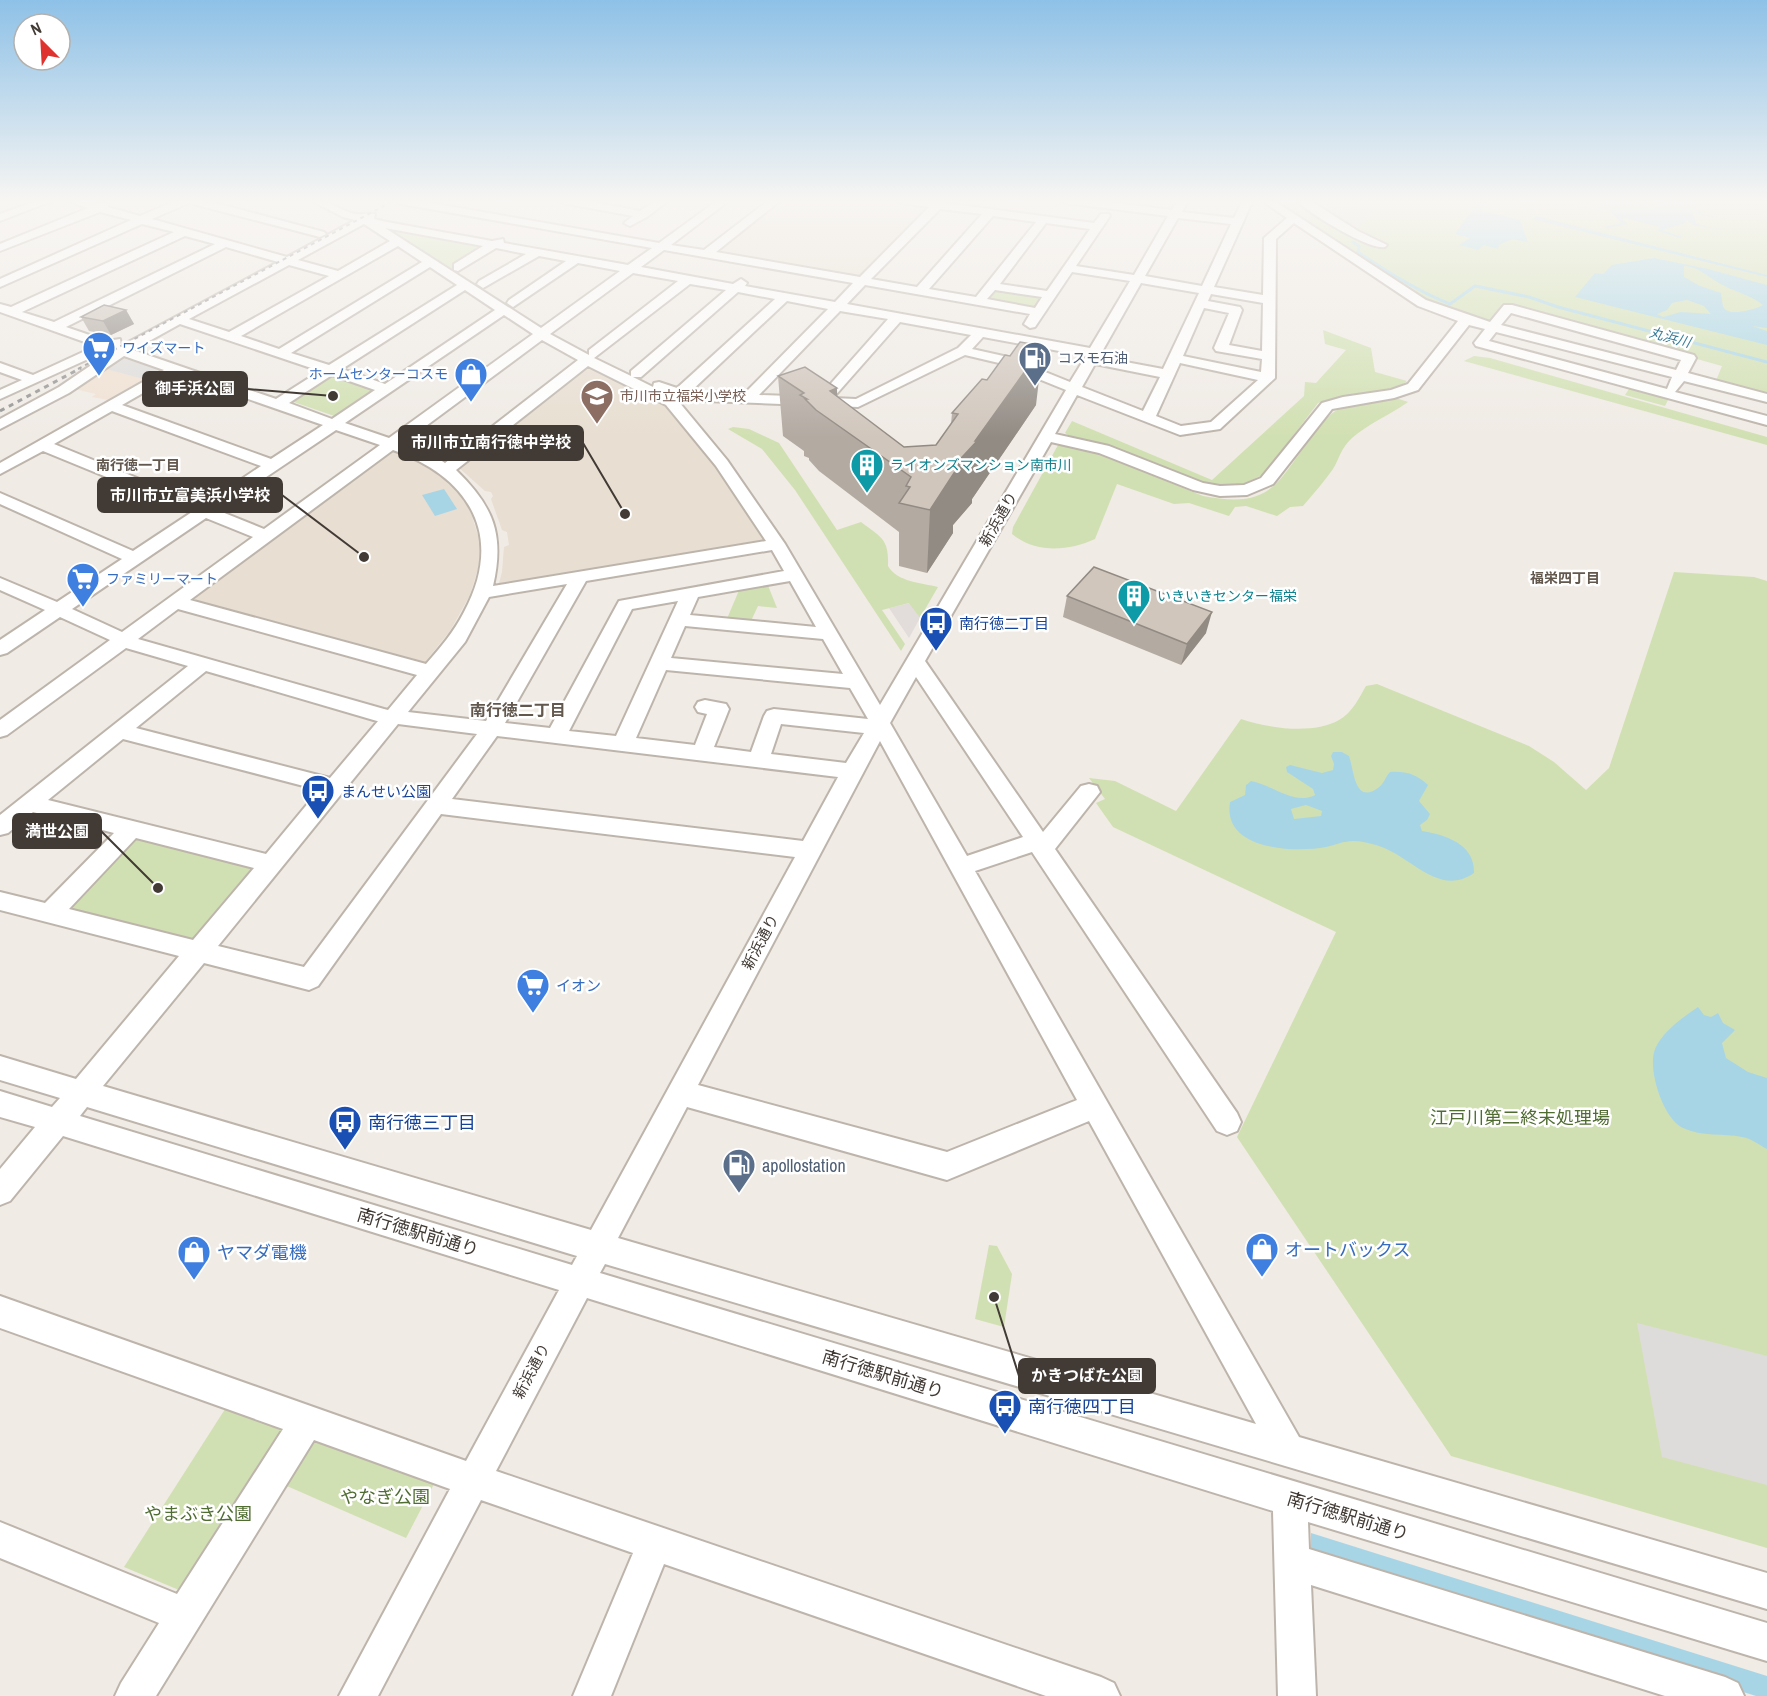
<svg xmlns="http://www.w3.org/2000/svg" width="1767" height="1696" viewBox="0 0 1767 1696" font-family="'Archivo Narrow','Noto Sans JP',sans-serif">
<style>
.commercial{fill:#f0e0d2}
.industrial{fill:#e2ddda}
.education{fill:#e8ded1}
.green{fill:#d1e0b2}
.parking{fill:#dedcda}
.water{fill:#a8d5e6;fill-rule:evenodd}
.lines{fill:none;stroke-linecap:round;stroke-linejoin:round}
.stream{stroke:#a8d5e6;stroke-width:3}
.minor-casing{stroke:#bdb5ac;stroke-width:4}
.minor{fill:#fff;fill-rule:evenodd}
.rail-far1{stroke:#949494;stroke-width:2;stroke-dasharray:4 4;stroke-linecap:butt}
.rail{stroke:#949494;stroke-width:3;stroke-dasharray:5 5;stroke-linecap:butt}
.wall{fill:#b3aaa2}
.shaded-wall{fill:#928b84}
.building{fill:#d0c6bc;stroke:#928b84;stroke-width:1.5}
.labels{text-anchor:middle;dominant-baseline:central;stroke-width:5;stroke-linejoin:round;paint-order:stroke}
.far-water-label{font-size:14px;font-style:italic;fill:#3b7d98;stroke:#fff}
.far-shop-label{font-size:14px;fill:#366cbe;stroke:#fff;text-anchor:start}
.far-service-label{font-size:14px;fill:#4e5e75;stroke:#fff;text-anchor:start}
.far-education-label{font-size:14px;fill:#785e54;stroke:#fff;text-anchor:start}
.far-neighbourhood-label{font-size:14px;font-weight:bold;fill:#63584e;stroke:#fff}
.far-culture-label{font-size:14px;fill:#0d838f;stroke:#fff;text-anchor:start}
.street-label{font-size:15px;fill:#423b35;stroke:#fff}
.transit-label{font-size:15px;fill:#164399;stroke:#fff;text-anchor:start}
.shop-label{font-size:15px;fill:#366cbe;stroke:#fff;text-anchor:start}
.neighbourhood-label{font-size:16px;font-weight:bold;fill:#63584e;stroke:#fff}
.near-park-label{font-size:18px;fill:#4f6c31;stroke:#fff}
.near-transit-label{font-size:18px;fill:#164399;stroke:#fff;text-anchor:start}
.near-service-label{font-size:18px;fill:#4e5e75;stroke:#fff;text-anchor:start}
.near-street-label{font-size:18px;fill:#423b35;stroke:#fff}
.near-shop-label{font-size:18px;fill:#366cbe;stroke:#fff;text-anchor:start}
.leader{fill:none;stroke:#423b35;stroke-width:2}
.callout-dot{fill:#423b35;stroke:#fff;stroke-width:2}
.callout{fill:#423b35;stroke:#423b35;stroke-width:2}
.callout-label{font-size:16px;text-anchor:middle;font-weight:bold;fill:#fff}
</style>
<rect width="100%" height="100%" fill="#f0ebe5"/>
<!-- commercial -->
<path class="commercial" d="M122,358L165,371L115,401L92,397L96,394L75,389Z"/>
<!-- industrial -->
<path class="industrial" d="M910,603L920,618L909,638L889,608Z"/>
<!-- education -->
<g class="education">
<path d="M780,200H892L930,206L860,278L715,252Z"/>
<path d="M586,364L666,403L719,464L767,541L498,587L502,572L504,547L509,545L507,532L502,530L491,499L493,496L491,492L485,491L457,466Z"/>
<path d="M393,450L424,464L448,481L469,507L480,542V562L470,595L450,631L425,662L418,664L189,601Z"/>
</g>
<!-- green -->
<g class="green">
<path d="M1270,200H1298L1374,211L1325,200H1767V396L1715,383L1722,366L1507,306L1491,325L1428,301Z"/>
<path d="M383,227L485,246L486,247L453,269Z"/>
<path d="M994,288L1044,297L1036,308L985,299Z"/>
<path d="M1323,330L1371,348L1375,372L1407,381C1392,396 1340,394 1318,403L1264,474L1246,483L1230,486L1197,482L1118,451L1071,437L1065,433L1072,421L1212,480L1304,396L1305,382L1316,383L1346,350L1325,344Z"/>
<path d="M1474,356L1490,358L1767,437V445L1464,361Z"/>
<path d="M333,375L378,390L340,418L288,400L327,376Z"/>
<path d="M1631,386L1670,396L1665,406L1625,395Z"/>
<path d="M1396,398L1408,402C1390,415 1369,423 1352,438C1341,448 1340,457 1333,469C1324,482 1313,494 1303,506L1290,507L1277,516L1246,506L1235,507L1229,516L1189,503L1174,504L1117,484L1095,539C1069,551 1036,554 1012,534L1013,527L1058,445L1085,448L1203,496C1275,510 1277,480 1315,433C1321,426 1326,417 1334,412C1351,401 1375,401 1396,398Z"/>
<path d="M733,427L749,429L779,443L837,530L861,522C882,538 889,539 888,566C897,582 922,583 938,587L920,618L909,603L882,610L905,644L901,651L795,490L762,449L728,429Z"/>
<path d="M1674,572L1754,577L1767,581V1548L1451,1456L1237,1137L1336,932L1113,827L1096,803L1105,799L1089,778L1115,781L1176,811L1241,719C1268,728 1313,735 1339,720C1352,713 1359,698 1366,686L1377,684L1529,746L1554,762L1586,790L1609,768Z"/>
<path d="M767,583L777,608L758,606L750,623L726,621L740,588Z"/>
<path d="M136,835L251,865L252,870L195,937L186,941L63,910Z"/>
<path d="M989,1245L997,1246L1012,1274L1004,1327L975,1319Z"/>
<path d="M227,1406L282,1427L284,1440L193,1583L179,1590L124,1567Z"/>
<path d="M318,1436L435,1482L406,1538L280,1483L306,1440Z"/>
</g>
<!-- parking -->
<g class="parking">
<path d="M1305,200H1325L1375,211L1354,231Z"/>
<path d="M123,358L163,371L147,380L106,369Z"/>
<path d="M1637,1323L1767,1356V1485L1662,1457Z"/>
</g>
<!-- water -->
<g class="water">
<path d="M1480,200H1491L1480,210L1520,220L1528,242L1512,239L1499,245L1498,249L1484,245L1478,250L1459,245L1470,238L1455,234Z"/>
<path d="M1608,200H1643L1637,201L1650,209L1664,206L1655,200H1697L1696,208L1703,214L1727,219L1701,215L1692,209L1696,224L1722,230L1694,225L1687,220L1683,224L1662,230L1682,237L1680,238L1658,231L1660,227L1625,218L1622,219L1628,224L1607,228L1604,227L1622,223L1606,208L1599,211L1572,206L1597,209Z"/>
<path d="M1536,216L1767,275V277L1532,219Z"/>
<path d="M1654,258L1708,269L1767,285V328L1752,326L1767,331V345L1575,297L1595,273L1603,274L1612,265ZM1684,266C1699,267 1706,276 1719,283C1732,291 1751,295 1763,305C1757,309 1729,317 1724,308C1722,305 1722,297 1721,293L1700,286L1684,277ZM1687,300L1704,306L1711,314L1681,312L1663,317L1657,314L1667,310L1672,303Z"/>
<path d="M444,489L457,509L435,516L422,495Z"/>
<path d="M1333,752H1342L1349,756C1354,769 1354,805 1378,788C1384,784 1385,777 1390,772C1406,771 1416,774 1428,785L1419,801L1430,814L1427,820L1420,825L1422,831C1446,835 1475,844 1474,873C1438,898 1411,855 1376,845C1368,843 1361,841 1353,841C1344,841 1335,845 1326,847C1294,853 1222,850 1230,802L1245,795L1246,785L1251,781C1271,784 1294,806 1315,795L1313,789L1287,772L1286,767L1290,765L1322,773L1333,770L1334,764L1331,756ZM1306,805L1322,811L1321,816L1294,819L1291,809Z"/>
<path d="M1698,1007L1704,1015L1711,1017L1718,1013L1723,1023L1735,1030L1722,1043L1726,1058L1748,1072L1767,1078V1149C1759,1145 1751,1138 1742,1137C1723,1133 1702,1137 1683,1128C1663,1119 1647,1069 1655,1049C1663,1031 1682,1018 1698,1007Z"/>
<path d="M1311,1533L1767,1676V1696H1756L1311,1556Z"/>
</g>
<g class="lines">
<!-- stream -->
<path class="stream" d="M1353,242L1359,246L1358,252C1387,272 1417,291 1450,304L1475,286L1529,297L1558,307L1767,362"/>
<!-- minor casing -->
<g class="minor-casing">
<g id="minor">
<path d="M39,200H54L0,221V214Z"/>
<path d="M65,200C79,200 94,202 108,204V207L140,216L177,200H205L324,232L326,234L320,237L189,203L152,219L287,257L355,220L343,217L310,200C328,200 335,207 351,213C361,216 366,212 375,214L374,219L387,222L492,241L503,239L504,243L628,265L652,248L401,204L396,201L414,200L659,243L718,200H730L671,245L704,250L769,200H781L716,252L860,277L929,207L901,203L896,200H947L945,203L1094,223L1101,214H1109L1110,216L1076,266L1134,275L1168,216L1065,203L1060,200H1091L1172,210L1178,200H1188L1182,212L1234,218L1243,200H1253L1214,287L1263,295L1264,238L1287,218L1261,200H1273L1426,300L1490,322L1504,305H1512L1694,355L1696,358L1688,373L1767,394V402L1684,381L1675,392L1767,416V425L1476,346L1474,343L1485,329L1469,325L1418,390L1394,398L1332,409L1273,484L1247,495L1220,496L1193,490L1099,453L1051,442L925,661L1043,832L1081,786L1089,784L1097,786L1100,792L1055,849L1237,1113L1241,1122L1237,1131L1227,1135L1217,1131L1032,852L975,871L1299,1437L1767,1573V1609L605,1264L600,1273L1767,1623V1661L1308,1522L1309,1549L1725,1677L1738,1683L1744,1696H1665L1311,1585L1316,1696H1278L1273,1511L587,1298L496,1471L1101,1677L1114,1683L1120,1696H1046L664,1564L611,1696H573L633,1553L481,1500L378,1696H339L450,1489L314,1440L156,1696H115L121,1683L159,1623L0,1558V1522L177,1594L283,1429L0,1328V1296L466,1461L559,1290L63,1136L10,1201L0,1205V1169L35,1127L0,1117V1091L52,1107L60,1098L0,1080V1056L76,1079L179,956L0,910V892L45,903L114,833L33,812L8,833L0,835V815L188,666L126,648L7,735L0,737V720L110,640L60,617L7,653L0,655V640L45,610L0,590V578L57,602L122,559L0,504V493L133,551L192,512L43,451L0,474V463L164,370L124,356L69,393L0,429V419L59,387L112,351L108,350L0,399V390L22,380L0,372V363L33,375L96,346L0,312V304L11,307L174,232L142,224L0,287V279L131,220L100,212L0,251V244L88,208ZM940,209L982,214L917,287L871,279ZM993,216L1036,222L976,297L929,289ZM1178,218L1231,224L1202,286L1145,276ZM1046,223L1090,229L1047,291L1000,284ZM1294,223L1418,306L1458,321L1408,384L1391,390L1343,397L1322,403L1261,478L1244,485L1220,486L1203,483L1109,446L1055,434L1077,395L1180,435L1220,429L1275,378L1276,239ZM364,224L390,241L338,271L298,260ZM385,228L483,246L454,264V270L458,271L496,248L526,254L479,281L477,284L483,288L539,256L566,261L509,300L507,303L513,307L578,263L620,271L541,328ZM185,236L215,244L54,322L22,312ZM398,246L422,262L279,349L241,336ZM226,247L278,262L121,346L120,339L107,341L66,327ZM664,250L853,283L835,302L745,286L747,283L741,279L733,284L641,267ZM289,265L329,276L229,332L189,319ZM430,267L457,285L329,365L291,353ZM1072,272L1130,281L1090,348L847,304L865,285L1030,314L1024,324L1030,328L1035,327ZM633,273L678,281L589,350V355L550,334ZM1141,283L1199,293L1163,369L1099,357ZM690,284L726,290L631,371V376L594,358ZM465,290L495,310L385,384L342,369ZM995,290L1042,297L1035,308L987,299ZM738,292L775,299L677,388L659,382L654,383L653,387L633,377H641ZM1211,294L1263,303L1262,351L1229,345L1242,310L1240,307L1208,301ZM787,301L828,309L743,395L689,393ZM1204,308L1229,313L1214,348L1216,351L1262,359L1261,372L1183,356ZM840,311L888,319L819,397L759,395ZM1511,313L1681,360L1676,370L1501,325ZM504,315L533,334L389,438L345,423ZM900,322L971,335L958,348L856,399L833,398ZM180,324L320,371L276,399L133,350ZM1496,332L1672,377L1667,389L1489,341ZM983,337L1086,356L1070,382L1008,357L972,349ZM542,340L578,360L445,463L428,452L403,443ZM965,355L999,363L1066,390L880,705L785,544L727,460L679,402L681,400L858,407ZM1180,363L1258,380L1211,422L1181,426L1156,416ZM1095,364L1160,377L1143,411L1082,387ZM588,366L666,405L716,466L766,541L493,586C505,534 493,506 456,470ZM176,374L323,425L271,459L122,405ZM332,375L375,390L332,419L289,403ZM112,411L261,466L203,505L54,444ZM336,430L380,445L264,529L217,510ZM393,450C470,477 505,536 464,612C454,632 440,648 426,664L190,600ZM206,518L253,537L122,632L72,609ZM772,550L784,571L619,601L550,728L505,723L586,581ZM790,581L816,627L690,615L698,597ZM567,584L486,721L408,712L465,642L489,597ZM678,601L616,736L569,731L632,609ZM178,609L417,675L388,710L384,709L138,639ZM685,626L823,639L843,674L671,658ZM666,670L850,688L868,719L774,709L767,711L764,716L751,752L714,747L729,709L726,704L705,700L698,702L695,707L698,712L707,714L695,745L636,738ZM206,671L377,721H378L330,778L136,728ZM916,677L1023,837L967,856L890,723ZM398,724L477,734L304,967L218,946ZM781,724L864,733L846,763L771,754ZM497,736L838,777L803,841L452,799ZM123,739L319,790L266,854L48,800ZM880,741L1077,1100L947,1152L698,1085ZM441,814L795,857L591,1230L103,1086L204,963L309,990L318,986ZM136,838L254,868L193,940L69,909ZM87,1107L567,1253L577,1256L572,1265L80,1116ZM687,1107L947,1180L1089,1121L1256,1424L618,1238Z"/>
<path d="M558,200H581L640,211L657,200H669L647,217L630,226L624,223L633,216L563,203Z"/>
<path d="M1296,200H1309L1358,231L1387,245L1385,247C1368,250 1309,213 1296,200Z"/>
</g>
</g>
<!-- minor -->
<use href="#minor" class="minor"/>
<!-- rail-far1 -->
<path class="rail-far1" d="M78,369L395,200"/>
<!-- rail -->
<path class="rail" d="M0,411L81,368"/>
</g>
<!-- wall -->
<g class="wall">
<path d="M126,310L134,324L111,335L89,331L81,317Z"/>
<path d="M778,376L837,388V397L904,447L936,445L951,424L952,413L1036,405L972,499V503L953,525V533L927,573L899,566V532L819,471L809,460V458L804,456V451L783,436Z"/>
<path d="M1067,596L1206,633L1181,665L1063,617Z"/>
</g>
<!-- shaded-wall -->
<g class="shaded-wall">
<path d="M126,310L134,324L111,335L103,321Z"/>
<path d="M1043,346L1036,405L972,499V503L953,525V533L927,573L930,510L951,469L975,441Z"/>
<path d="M837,388L838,426L830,391Z"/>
<path d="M1212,612L1206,633L1181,665L1187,644Z"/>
</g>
<!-- building -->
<g class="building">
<path d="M104,305L126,310L103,321L81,317Z"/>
<path d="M1020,342L1043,346L975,441H977L951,469L956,470L930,510L899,503L910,487L906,486L911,477L816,410L805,399H807L800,395L804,393L778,376L805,367L837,388L830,391L904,447L936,445L958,414L952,413L982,379L987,380L1005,355L1010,356Z"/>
<path d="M1094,567L1212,612L1187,644L1067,596Z"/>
</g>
<!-- sky -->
<linearGradient id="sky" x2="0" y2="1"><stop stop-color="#8ec1e7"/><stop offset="0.46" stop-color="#f8f6f3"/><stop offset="1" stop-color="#f8f6f3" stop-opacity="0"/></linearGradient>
<rect width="1767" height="438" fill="url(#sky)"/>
<!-- icons -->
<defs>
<g id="supermarket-pin" transform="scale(1.725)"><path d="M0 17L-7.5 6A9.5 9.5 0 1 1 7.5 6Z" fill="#3f7fe0" stroke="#fff"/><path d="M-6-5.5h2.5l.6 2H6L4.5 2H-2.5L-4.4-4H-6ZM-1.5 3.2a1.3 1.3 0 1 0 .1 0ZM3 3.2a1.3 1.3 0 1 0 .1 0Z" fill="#fff"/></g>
<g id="fuel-pin" transform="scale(1.725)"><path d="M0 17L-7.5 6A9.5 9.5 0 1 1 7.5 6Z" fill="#5c6f8a" stroke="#fff"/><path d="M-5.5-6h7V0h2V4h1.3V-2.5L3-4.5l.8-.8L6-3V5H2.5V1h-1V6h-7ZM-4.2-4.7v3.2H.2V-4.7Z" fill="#fff"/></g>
<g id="shop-pin" transform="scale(1.725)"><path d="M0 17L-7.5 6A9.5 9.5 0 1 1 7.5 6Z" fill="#3f7fe0" stroke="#fff"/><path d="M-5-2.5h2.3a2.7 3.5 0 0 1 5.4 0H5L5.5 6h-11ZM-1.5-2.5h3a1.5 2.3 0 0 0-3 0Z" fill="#fff"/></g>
<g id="school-pin" transform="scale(1.725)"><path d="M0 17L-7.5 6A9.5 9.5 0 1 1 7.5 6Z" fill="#8d6e63" stroke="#fff"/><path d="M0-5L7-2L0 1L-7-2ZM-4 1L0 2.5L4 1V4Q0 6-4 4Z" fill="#fff"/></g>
<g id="building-pin" transform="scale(1.725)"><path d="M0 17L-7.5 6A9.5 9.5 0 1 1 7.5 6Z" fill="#0f9aa8" stroke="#fff"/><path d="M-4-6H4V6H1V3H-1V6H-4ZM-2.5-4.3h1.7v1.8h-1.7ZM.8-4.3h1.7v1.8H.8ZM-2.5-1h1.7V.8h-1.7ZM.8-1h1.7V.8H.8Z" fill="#fff"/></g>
<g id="bus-pin" transform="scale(1.725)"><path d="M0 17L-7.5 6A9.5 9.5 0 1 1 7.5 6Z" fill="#1a4fb4" stroke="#fff"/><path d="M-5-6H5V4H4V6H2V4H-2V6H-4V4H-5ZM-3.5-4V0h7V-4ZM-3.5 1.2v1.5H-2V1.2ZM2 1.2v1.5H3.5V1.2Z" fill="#fff"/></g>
</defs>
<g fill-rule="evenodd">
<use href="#supermarket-pin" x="99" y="348"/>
<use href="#fuel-pin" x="1035" y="358"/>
<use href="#shop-pin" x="471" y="374"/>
<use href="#school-pin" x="597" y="396"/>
<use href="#building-pin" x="867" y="465"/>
<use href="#supermarket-pin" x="83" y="579"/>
<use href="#building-pin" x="1134" y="596"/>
<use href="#bus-pin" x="936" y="623"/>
<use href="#bus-pin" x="318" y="791"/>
<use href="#supermarket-pin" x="533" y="985"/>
<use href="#bus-pin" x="345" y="1122"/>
<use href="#fuel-pin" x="739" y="1165"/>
<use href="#shop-pin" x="1262" y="1249"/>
<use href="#shop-pin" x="194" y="1252"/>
<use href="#bus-pin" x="1005" y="1406"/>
</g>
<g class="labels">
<!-- far-water labels -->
<g class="far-water-label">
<text transform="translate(1670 337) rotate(15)">丸浜川</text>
</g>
<!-- far-shop labels -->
<g class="far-shop-label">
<text x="122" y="348">ワイズマート</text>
<text x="448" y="374" text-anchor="end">ホームセンターコスモ</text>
<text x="106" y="579">ファミリーマート</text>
</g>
<!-- far-service labels -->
<g class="far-service-label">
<text x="1058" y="358">コスモ石油</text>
</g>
<!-- far-education labels -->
<g class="far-education-label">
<text x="620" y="396">市川市立福栄小学校</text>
</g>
<!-- far-neighbourhood labels -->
<g class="far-neighbourhood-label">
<text x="138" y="465">南行徳一丁目</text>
<text x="1565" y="578">福栄四丁目</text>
</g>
<!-- far-culture labels -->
<g class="far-culture-label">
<text x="890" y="465">ライオンズマンション南市川</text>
<text x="1157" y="596">いきいきセンター福栄</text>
</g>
<!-- street labels -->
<g class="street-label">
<text transform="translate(998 519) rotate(-60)">新浜通り</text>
<text transform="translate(760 942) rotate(-62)">新浜通り</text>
<text transform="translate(531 1371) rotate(-62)">新浜通り</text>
</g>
<!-- transit labels -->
<g class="transit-label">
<text x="959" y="623">南行徳二丁目</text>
<text x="341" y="791">まんせい公園</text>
</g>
<!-- shop labels -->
<g class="shop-label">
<text x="556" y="985">イオン</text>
</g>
<!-- neighbourhood labels -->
<g class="neighbourhood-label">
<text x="518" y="710">南行徳二丁目</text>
</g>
<!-- near-park labels -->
<g class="near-park-label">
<text x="1520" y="1117">江戸川第二終末処理場</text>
<text x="385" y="1496">やなぎ公園</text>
<text x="198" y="1513">やまぶき公園</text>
</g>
<!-- near-transit labels -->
<g class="near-transit-label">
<text x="368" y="1122">南行徳三丁目</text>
<text x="1028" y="1406">南行徳四丁目</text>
</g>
<!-- near-service labels -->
<g class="near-service-label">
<text x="762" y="1165">apollostation</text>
</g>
<!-- near-street labels -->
<g class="near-street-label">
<text transform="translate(418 1232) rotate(17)">南行徳駅前通り</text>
<text transform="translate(883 1374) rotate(17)">南行徳駅前通り</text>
<text transform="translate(1348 1516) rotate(17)">南行徳駅前通り</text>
</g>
<!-- near-shop labels -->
<g class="near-shop-label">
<text x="1285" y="1249">オートバックス</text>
<text x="217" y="1252">ヤマダ電機</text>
</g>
</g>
<!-- callouts -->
<path class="leader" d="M333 396L247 389M625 514L583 443M364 557L282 495M158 888L101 831M994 1297L1019 1376"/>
<g class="callout-dot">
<circle cx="333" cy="396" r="6"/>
<circle cx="625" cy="514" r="6"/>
<circle cx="364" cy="557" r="6"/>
<circle cx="158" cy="888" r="6"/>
<circle cx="994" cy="1297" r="6"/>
</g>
<g class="callout">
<rect x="143" y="372" width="104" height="34" rx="6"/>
<rect x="399" y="426" width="184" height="34" rx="6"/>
<rect x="98" y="478" width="184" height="34" rx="6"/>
<rect x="13" y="814" width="88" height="34" rx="6"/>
<rect x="1019" y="1359" width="136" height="34" rx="6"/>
</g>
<g class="callout-label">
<text x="195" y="394">御手浜公園</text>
<text x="491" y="448">市川市立南行徳中学校</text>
<text x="190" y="501">市川市立富美浜小学校</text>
<text x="57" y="837">満世公園</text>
<text x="1087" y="1381">かきつばた公園</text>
</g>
<!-- north arrow -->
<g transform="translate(42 42) rotate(336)"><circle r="28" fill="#ffffff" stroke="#b3b1ae" stroke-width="1.5"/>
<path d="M0-4.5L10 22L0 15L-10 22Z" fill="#df312e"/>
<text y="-9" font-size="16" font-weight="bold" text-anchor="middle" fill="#423b35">N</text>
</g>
</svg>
